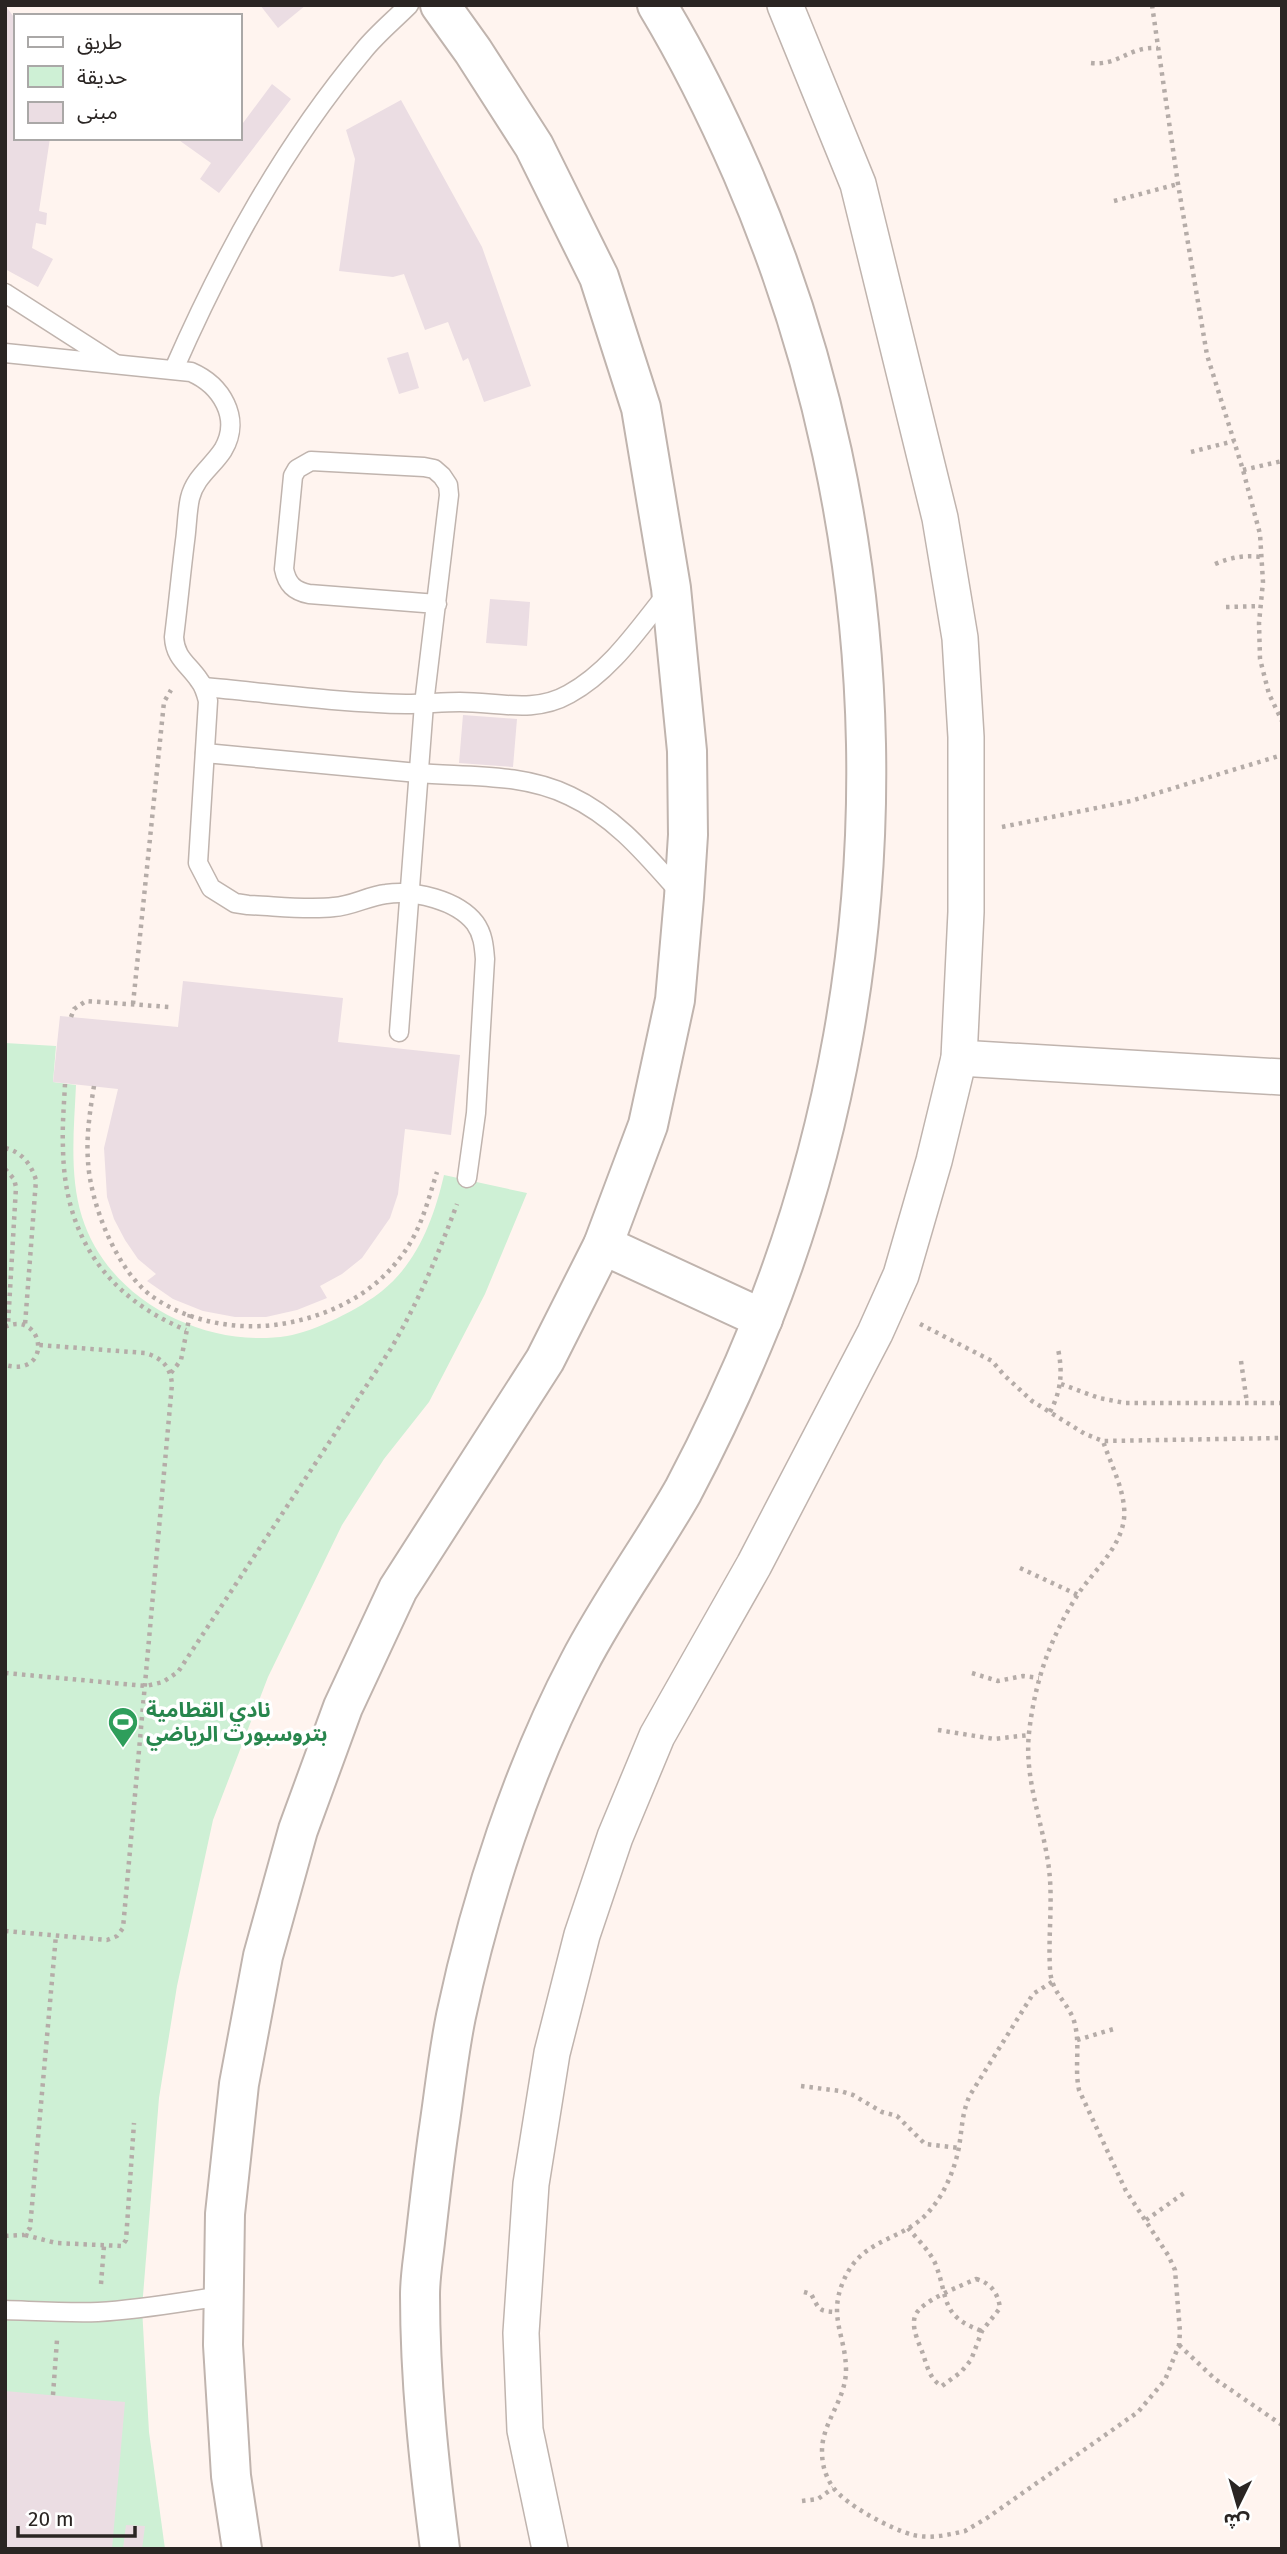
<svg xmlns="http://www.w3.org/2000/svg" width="1287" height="2554" viewBox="0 0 1287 2554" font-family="'Fira Sans','Noto Sans Arabic',sans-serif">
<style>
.green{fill:#cef0d5}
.building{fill:#ebdde3}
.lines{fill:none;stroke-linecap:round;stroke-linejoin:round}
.service-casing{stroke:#c0b4ae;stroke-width:21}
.minor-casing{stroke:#c0b4ae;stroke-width:38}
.tertiary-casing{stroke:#c0b4ae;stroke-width:42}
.path{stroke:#b5aca8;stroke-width:4.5;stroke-dasharray:3.5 5;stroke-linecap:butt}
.service{stroke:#fff;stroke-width:18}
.minor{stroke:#fff;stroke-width:35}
.tertiary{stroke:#fff;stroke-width:38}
.labels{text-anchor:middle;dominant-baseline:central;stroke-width:7;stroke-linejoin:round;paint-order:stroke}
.leisure-label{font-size:21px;font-weight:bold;fill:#27864d;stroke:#fff;text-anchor:start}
</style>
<rect width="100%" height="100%" fill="#fff4ef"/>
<!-- green -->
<path class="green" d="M5,1043L56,1046L53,1082L76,1085C74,1129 69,1175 82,1217C108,1300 204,1349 287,1336C314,1332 361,1308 382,1291C418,1262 434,1218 444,1175L527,1193L485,1294L429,1402L384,1459L342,1525L268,1677L213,1820L177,1986L159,2098L142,2308L149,2432L165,2549H5Z"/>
<!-- building -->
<g class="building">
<path d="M5,5L16,20V138H50L39,211L47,213L46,225L36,223L32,248L53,259L38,287L5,269Z"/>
<path d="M260,5H306L278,28Z"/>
<path d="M272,84L291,99L219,193L200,179L211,163L176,138H240V127Z"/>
<path d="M401,100L482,247L531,386L484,402L468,358L463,361L448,322L425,330L404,274L393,277L339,271L355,159L346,130Z"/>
<path d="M408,352L419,388L399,394L387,358Z"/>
<path d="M490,599L530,602L527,646L486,643Z"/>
<path d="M463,715L517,719L513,767L459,763Z"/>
<path d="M183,981L343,998L338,1042L460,1055L451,1135L405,1129L398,1194L390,1218L362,1258L342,1274L320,1286L327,1298L297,1310L266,1317H235L203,1311L173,1299L147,1281L156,1274L138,1259L125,1240L114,1219L107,1197L104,1148L118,1089L53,1082L60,1016L178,1027Z"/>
<path d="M5,2391L125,2402L112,2549H5Z"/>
<path d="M126,2525L145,2526L142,2549H123Z"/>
</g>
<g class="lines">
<!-- service casing -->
<g class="service-casing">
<g id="service">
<path d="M5,293L114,363"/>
<path d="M5,353L191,372C221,385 242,418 223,450C212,467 195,477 190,498C187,511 187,527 185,541C181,573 178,605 174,637C175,658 188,664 199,680C204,686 206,693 208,701L198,863L211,888L235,903L248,905C276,906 306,910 334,907C352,906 368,896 386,894C415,890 457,900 475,923C483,934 484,946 485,959L476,1113L467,1178"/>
<path d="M174,369C224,255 283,147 364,50C377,34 394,20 409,5"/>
<path d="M204,687C271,693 339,703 406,704C424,704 442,702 460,702C498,702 534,714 569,694C611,671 639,628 669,591"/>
<path d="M205,753C276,760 347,767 418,773C469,777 523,773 570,796C617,818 648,857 682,895"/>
<path d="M399,1032L424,704L449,495L448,485L442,476L434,469L424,467L311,461L297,469L293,476L284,569C287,584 294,591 309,594L437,604"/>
<path d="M5,2310C36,2311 67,2313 98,2312C140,2310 182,2302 223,2296"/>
</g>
</g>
<!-- minor casing -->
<g class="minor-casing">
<g id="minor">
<path d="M959,1058L1282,1077"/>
<path d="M550,2549L525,2430L521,2333L531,2184L552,2053L582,1935L615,1837L657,1736L754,1565L875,1333L901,1275L934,1161L959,1058L966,912V737L960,638L940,518L858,184L785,5"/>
</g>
</g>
<!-- tertiary casing -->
<g class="tertiary-casing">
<g id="tertiary">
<path d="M603,1245L763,1319"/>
<path d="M242,2549L231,2476L223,2345L225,2214L239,2084L263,1956L298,1830L343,1707L398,1589L545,1360L603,1245L648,1125L675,1000L684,897L688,835L687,751L671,588L641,408L599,277L534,146L473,51L440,5"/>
<path d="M440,2549C429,2464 420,2380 420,2295C420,2277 423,2260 425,2242C429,2206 433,2171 438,2135C444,2096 448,2055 456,2016C481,1898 523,1769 579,1663C610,1603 650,1549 683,1491C712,1436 739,1378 762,1321C909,953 899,534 742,172C717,115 689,58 657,5"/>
</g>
</g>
<!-- path -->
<g class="path">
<path d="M1152,5L1178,184L1207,355L1243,470L1260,534L1263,582L1259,623L1260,659L1269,694L1282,721"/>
<path d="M1091,63C1119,66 1129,46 1158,48"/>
<path d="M1114,201L1178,184"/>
<path d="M1191,452L1234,441"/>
<path d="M1243,470L1282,461"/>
<path d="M1215,564C1232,557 1245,555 1262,557"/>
<path d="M1226,607L1260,606"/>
<path d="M1002,827L1131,801L1282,755"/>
<path d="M133,1004L164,702L171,690"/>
<path d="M71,1017L74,1009L86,1001L169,1007"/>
<path d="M65,1084C64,1105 62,1127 63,1148C64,1235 106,1297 186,1330"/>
<path d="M94,1086C90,1111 86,1136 88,1161C90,1203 117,1272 153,1297C189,1322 238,1331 281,1324C326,1317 371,1296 399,1259C421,1232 427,1203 437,1172"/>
<path d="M5,1148C22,1152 31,1164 36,1180L25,1325"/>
<path d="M5,1169L14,1179L16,1187L8,1325"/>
<path d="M920,1324L992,1361L1004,1375L1032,1401L1085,1434L1103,1441L1282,1438"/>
<path d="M5,1327C44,1309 54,1378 5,1365"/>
<path d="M1241,1361L1247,1403"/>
<path d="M171,1373L181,1360L190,1314"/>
<path d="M1061,1384L1099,1398L1125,1403H1282"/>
<path d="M1050,1412C1061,1391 1063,1373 1058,1349"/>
<path d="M1020,1568L1078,1595"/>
<path d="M5,1673L146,1686L163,1682L178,1672L390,1350C418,1303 438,1255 457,1204"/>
<path d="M972,1673L998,1681L1023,1676L1039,1678"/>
<path d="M938,1730L994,1739L1029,1735"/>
<path d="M5,1931L107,1940L117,1936L123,1928L172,1384C170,1366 162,1358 145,1353L39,1345"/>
<path d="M1052,1982L1033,1994L970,2095C962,2112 962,2129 959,2147C955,2168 945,2193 931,2209C904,2243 862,2235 843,2282C828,2317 846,2337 846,2370C846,2400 822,2422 822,2451C822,2464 825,2475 832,2486C845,2505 891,2529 913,2535C931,2539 948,2535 965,2531L987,2518L1138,2412L1165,2380L1179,2345L1180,2332L1175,2270L1168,2255L1126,2191L1079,2090C1074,2067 1081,2044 1074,2021C1068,2002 1051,1993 1050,1969C1048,1936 1053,1902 1049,1869C1043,1822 1024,1780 1029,1733C1033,1696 1043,1659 1060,1626C1065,1615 1072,1604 1078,1594C1096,1568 1128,1541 1124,1507C1122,1485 1110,1462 1103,1441"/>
<path d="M1077,2040L1117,2028"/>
<path d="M801,2086L840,2091L853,2095L882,2112L897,2116L925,2144L959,2148"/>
<path d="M1146,2220L1187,2191"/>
<path d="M908,2228C917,2239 929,2250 935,2263C949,2297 939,2316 982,2331"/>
<path d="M25,2235L56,2243L122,2246L126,2240L134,2123"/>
<path d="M5,2236L24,2235L30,2228L56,1935"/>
<path d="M976,2279C991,2283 998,2293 1000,2308L982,2331L971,2360L961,2372L942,2386C930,2380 927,2366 923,2354C919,2343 911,2328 915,2316C920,2301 961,2286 976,2279Z"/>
<path d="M101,2284L104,2246"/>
<path d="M804,2292L811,2294C820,2310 817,2311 837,2312"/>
<path d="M1179,2345L1215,2379L1282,2425"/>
<path d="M53,2395L57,2340"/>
<path d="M802,2501L818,2499L833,2488"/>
</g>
<!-- service -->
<use href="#service" class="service"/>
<!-- minor -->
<use href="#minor" class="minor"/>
<!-- tertiary -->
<use href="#tertiary" class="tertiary"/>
</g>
<!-- icons -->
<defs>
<g id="stadium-pin" transform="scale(1.575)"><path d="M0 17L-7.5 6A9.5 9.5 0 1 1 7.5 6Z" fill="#2e9e5b" stroke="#fff"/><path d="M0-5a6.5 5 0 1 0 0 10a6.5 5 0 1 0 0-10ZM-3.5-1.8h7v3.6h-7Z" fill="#fff"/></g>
</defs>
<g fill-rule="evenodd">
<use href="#stadium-pin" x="123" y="1722"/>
</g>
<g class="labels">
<!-- leisure labels -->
<g class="leisure-label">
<text x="146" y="1710">نادي القطامية<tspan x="146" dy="24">بتروسبورت الرياضي</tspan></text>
</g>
</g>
<!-- border -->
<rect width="1287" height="2554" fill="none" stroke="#2a2523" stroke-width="14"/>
<!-- legend -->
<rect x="14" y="14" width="228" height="126" fill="#ffffff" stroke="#aaa8a7" stroke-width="2"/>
<rect x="28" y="37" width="35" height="10" fill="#ffffff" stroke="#aaa8a7" stroke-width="2"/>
<text x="77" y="49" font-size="21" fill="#2a2523">طريق</text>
<rect x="28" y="66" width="35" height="21" fill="#cef0d5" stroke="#aaa8a7" stroke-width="2"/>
<text x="77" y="84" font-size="21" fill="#2a2523">حديقة</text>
<rect x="28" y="102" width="35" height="21" fill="#ebdde3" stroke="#aaa8a7" stroke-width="2"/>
<text x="77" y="119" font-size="21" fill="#2a2523">مبنى</text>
<!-- north arrow -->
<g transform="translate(1238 2505) rotate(185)" stroke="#ffffff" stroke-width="5" paint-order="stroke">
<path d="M0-5L12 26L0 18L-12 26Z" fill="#2a2523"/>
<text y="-10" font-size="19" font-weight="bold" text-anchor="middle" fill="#2a2523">ش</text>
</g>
<!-- scale -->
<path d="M18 2526v10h117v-10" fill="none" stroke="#2a2523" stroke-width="3.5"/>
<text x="28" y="2526" font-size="21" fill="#2a2523" stroke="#ffffff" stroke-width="5" paint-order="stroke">20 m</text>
</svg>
